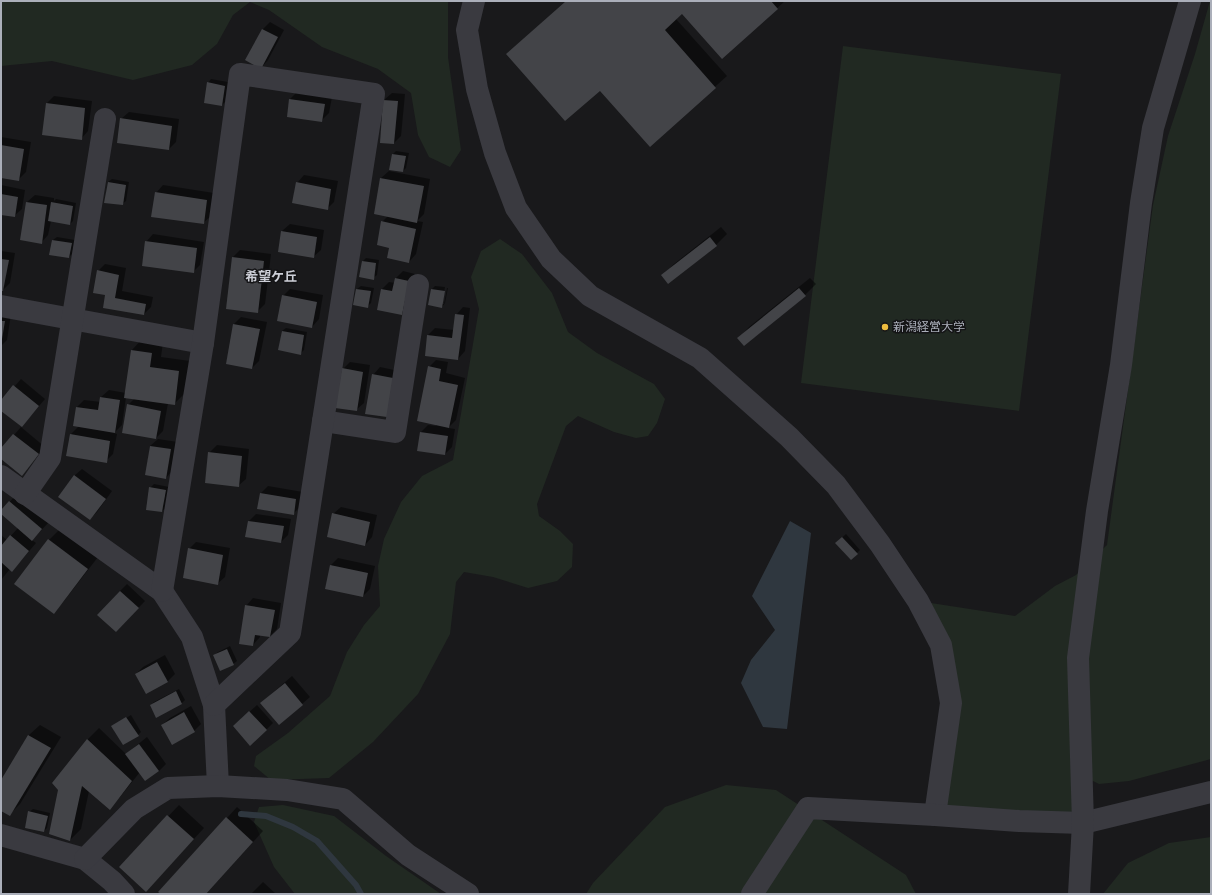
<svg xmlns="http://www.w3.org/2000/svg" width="1212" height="895" viewBox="0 0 1212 895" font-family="Karla,'Noto Sans JP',sans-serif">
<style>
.green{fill:#212922}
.water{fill:#2f373f}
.shadow{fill:#0007}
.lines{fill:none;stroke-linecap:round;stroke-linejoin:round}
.stream{stroke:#2f373f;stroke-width:6}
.building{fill:#434448}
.minor{stroke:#3a3a40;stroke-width:22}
.poi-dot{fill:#edbc3e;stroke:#141416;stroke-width:1.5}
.labels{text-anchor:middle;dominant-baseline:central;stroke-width:3;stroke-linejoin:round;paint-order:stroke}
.poi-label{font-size:12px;fill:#abafba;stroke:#141416;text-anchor:start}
.neighbourhood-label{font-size:13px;font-weight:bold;fill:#ccced6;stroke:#141416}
</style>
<rect width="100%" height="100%" fill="#19191b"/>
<!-- green -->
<g class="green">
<path d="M1,1H448V57L461,150L450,167L429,157L418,135L411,93L378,69L322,47L269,10L250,2L233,15L217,44L192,65L133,80L52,61L1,66Z"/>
<path d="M1210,1L1211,759L1129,781L1099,784L1081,775L1083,823L935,815L951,703L918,601L1015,616L1055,586L1076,575L1107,545L1153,205L1168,136L1195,54Z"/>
<path d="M843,46L1061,74L1019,411L801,383Z"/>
<path d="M500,239L522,254L552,293L568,332L597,353L654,384L665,399L657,423L648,436L636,438L614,432L578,416L566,426L537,504L539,516L560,531L573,544L572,567L557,581L528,588L493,577L464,572L456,582L450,634L418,694L373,742L329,778L271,780L254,766L256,756L288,733L330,696L347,652L364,625L380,606L378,566L384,539L401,502L422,476L453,460L479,309L471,277L481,251Z"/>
<path d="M726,785L776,790L906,875L916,894H586L593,883L665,807Z"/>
<path d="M283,805L334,816L386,856L441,894H295L274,867L254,822L259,807Z"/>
<path d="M1211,837V894H1103L1128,863L1169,843Z"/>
</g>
<!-- water -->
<path class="water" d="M790,521L811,533L787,729L763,727L741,683L751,660L775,630L752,596Z"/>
<!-- shadow -->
<g class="shadow">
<path d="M566,1H785L722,58L683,13L676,19L727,76L650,145L600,89L507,54Z"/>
<path d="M270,22L284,30L268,60L261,68L247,60L263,29Z"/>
<path d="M211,79L228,82L225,102L222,105L208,83Z"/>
<path d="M297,92L332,97L329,113L322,120L290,99Z"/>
<path d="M392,93L405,94L401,136L394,143L384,100Z"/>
<path d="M54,96L92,101L88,131L81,139L47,103Z"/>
<path d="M129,112L179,119L176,142L169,149L121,119Z"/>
<path d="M1,137L31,142L26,172L18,180L1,177Z"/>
<path d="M396,151L409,153L406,168L403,171L390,169L393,154Z"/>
<path d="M389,171L430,179L424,214L417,221L423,222L416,254L409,262L391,247L382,222L388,216L381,178Z"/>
<path d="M304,175L338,181L334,202L327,209L297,183Z"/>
<path d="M112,179L129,182L126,201L122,204L108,182Z"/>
<path d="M1,185L25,190L22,209L14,216L1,214Z"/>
<path d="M163,185L214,193L211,216L203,223L156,193Z"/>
<path d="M35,195L54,198V201L56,199L76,203L73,221L70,224L51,221L48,235L41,243L27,202Z"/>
<path d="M290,224L324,230L321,250L313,257L282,231Z"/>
<path d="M721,227L727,234L716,245L668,283L663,275L674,264Z"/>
<path d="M153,234L204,242L200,265L193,272L146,242Z"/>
<path d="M57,237L75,240L72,254L69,257L51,254L53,240Z"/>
<path d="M240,250L271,254L265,304L258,311L233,257Z"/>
<path d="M1,251L15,253L10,283L3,290H1Z"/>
<path d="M366,258L379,260L377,275L373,278L363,261Z"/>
<path d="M105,264L126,268L122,291L153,297L151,307L144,314L106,295L98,271Z"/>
<path d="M403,271L415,274L409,307L401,314L382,289L389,282L395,283V279Z"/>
<path d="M810,278L816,284L805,295L739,338L749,327Z"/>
<path d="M361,286L374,288L371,303L367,307L355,304L357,289Z"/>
<path d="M435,286L445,287L442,304H444L447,288H448L445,303L442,307L432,289Z"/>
<path d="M290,289L323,295L319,319L312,327L283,296Z"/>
<path d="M463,307L470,308L465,351L458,359L428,335L435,328L454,330L456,315Z"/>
<path d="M1,313L11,314L7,340L1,346Z"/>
<path d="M241,317L267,322L259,361L252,368L234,324Z"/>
<path d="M286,328L307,332L304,350L301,353L282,331Z"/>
<path d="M142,339L163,342L161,357L190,361L185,393L174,404L168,403L163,431L156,438L128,405L135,398L126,397L122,425L114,433L117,434L113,454L106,461L71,434L79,426L74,425L77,407L84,400L101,402V397L109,390L126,393L132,350Z"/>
<path d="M436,360L448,362L446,373L465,378L456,420L448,428L455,429L452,447L445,454L418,450L421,432L428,425L436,426L429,367Z"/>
<path d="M350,362L370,365L364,403L356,410L343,369Z"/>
<path d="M380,367L399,371L394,409L373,375Z"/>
<path d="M21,379L45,399L22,426L1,410V402Z"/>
<path d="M21,427L45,447L22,474L1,458V450Z"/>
<path d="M158,439L178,442L173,470L166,478L146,474L150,446Z"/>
<path d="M217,445L249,449L246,479L238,486L209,453Z"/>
<path d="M82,469L112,491L97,512L90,519L74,476Z"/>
<path d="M154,484L169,487L166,508L162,511L147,509L150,488Z"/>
<path d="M268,486L303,492L300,507L293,514L258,509L261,493Z"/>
<path d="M17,494L49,522L32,540L36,543L19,563L10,569L1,580V535L7,540L18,528L1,513V511Z"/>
<path d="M341,507L377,515L372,537L365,545L333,514Z"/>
<path d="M256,514L291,519L288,535L281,542L249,521Z"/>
<path d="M60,529L98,557L64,601L54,612L16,583L49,540Z"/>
<path d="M846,534L860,550L851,559L836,543Z"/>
<path d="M196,542L230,548L225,577L217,584L189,549Z"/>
<path d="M338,558L375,566L370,589L363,596L331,565Z"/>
<path d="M127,584L145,601L123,624L120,591Z"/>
<path d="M253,598L281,603L277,629L270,636L260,634V637L253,645L246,606Z"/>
<path d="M230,646L237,661L233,664L214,656L218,652Z"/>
<path d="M165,655L175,674L168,681L146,693L136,674L143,667Z"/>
<path d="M292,676L310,697L279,724L261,703Z"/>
<path d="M179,689L185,700L182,703L157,716L151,705L154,702Z"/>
<path d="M257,705L273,723L266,730L241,719Z"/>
<path d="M191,706L201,724L194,731L162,725L170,718Z"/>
<path d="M131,715L141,732L138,735L113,726Z"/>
<path d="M40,725L61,737L20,804L9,815L1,810V782L29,735Z"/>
<path d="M99,728L126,754L147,737L166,764L159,771L140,772L120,797L110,808L89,791L81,829L70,840L59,789L53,783L88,739Z"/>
<path d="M179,805L204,828L146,891L120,867Z"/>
<path d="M237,807L263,831L206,894H162L227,818Z"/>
<path d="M33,809L50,813L47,828L44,831L29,812Z"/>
<path d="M263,882L276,894H251Z"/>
</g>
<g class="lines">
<!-- stream -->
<path class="stream" d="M241,814L266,816L293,827L317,841L356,885L361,894"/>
</g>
<!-- building -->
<g class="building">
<path d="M566,1H771L778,9L722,59L682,14L665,30L716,88L650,147L600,91L565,121L506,54Z"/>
<path d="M262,29L278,37L261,69L245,60Z"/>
<path d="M207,82L225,86L222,106L204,103Z"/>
<path d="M289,99L325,104L322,122L287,117Z"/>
<path d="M383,100L398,101L394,144L380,143Z"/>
<path d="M46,103L85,108L82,140L42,135Z"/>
<path d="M120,118L172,126L169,150L117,143Z"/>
<path d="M1,145L24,149L19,181L1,178Z"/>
<path d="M392,154L406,156L403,172L389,170Z"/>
<path d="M380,178L424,186L417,223L374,214Z"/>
<path d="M108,182L126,185L123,205L104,203Z"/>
<path d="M296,182L331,189L328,210L292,203Z"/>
<path d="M155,192L207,200L204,224L151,217Z"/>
<path d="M1,194L18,197L15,217L1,215Z"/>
<path d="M26,202L47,205L42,244L20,240Z"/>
<path d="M51,202L73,206L70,225L48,221Z"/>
<path d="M381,221L416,229L409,263L387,258L389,248L377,245Z"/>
<path d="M281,231L317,237L314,258L278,252Z"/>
<path d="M710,237L717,246L668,284L661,275Z"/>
<path d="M52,240L72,243L69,258L49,255Z"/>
<path d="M145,241L197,248L194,273L142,266Z"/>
<path d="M232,257L264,261L258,313L226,309Z"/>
<path d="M1,259L9,260L3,291H1Z"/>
<path d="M362,261L376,263L374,280L359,277Z"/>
<path d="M97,270L119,275L115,298L146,304L144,315L103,308L105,295L93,293Z"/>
<path d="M395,278L409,281L402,315L377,310L381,289L392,291Z"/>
<path d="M799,288L806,296L744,346L737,338Z"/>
<path d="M356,289L371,291L368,308L353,305Z"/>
<path d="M431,289L445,291L442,308L428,305Z"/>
<path d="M282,295L317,302L312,328L277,321Z"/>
<path d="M455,314L464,315L458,360L425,356L427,335L452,338Z"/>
<path d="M1,321H5L2,339H1Z"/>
<path d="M233,324L260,329L252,369L226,364Z"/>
<path d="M282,331L304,335L301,355L278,350Z"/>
<path d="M131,350L152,353L150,367L179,371L175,405L124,398Z"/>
<path d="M428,366L441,369L439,381L458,385L449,428L417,421Z"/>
<path d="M342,368L363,372L357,411L335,408Z"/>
<path d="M372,374L393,378L387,417L365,414Z"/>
<path d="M13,385L39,406L22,427L1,411V400Z"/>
<path d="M100,397L120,400L115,433L73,426L76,407L98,410Z"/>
<path d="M127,404L161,411L156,439L122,433Z"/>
<path d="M420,432L448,436L445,455L417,451Z"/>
<path d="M13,434L39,454L22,476L1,459V448Z"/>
<path d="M70,434L110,441L107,463L66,456Z"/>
<path d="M150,446L171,449L166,479L145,475Z"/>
<path d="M208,452L242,456L239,487L205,483Z"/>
<path d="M74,475L106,499L90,520L58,497Z"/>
<path d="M149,487L166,490L162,512L146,510Z"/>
<path d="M260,493L296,499L294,515L257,509Z"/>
<path d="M9,501L42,529L32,541L1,514V510Z"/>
<path d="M332,513L370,522L365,546L327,537Z"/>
<path d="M248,521L284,526L281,543L245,537Z"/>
<path d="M10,535L29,551L12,572L1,562V546Z"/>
<path d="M842,537L858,554L851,560L835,543Z"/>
<path d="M48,539L88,569L54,614L14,584Z"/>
<path d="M188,548L223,555L218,585L183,578Z"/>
<path d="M330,565L368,573L363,597L325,589Z"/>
<path d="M120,591L139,608L116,632L97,615Z"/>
<path d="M245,605L275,610L270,637L255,635L253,646L239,644Z"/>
<path d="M227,649L234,665L220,671L213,655Z"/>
<path d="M157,662L168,682L146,694L135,674Z"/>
<path d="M285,683L303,705L279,725L260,703Z"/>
<path d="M176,691L182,704L156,718L150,705Z"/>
<path d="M249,711L267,730L250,746L233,726Z"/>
<path d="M184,712L195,732L172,745L161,725Z"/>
<path d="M126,717L139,736L123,745L111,726Z"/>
<path d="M28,735L51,748L10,816L1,811V780Z"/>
<path d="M87,739L132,781L110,810L82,786L70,841L49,834L58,790L52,783Z"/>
<path d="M139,744L159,771L145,781L125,754Z"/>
<path d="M28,811L48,816L44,832L25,828Z"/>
<path d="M167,815L194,839L146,892L119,867Z"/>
<path d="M226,817L253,842L206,894H161L158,892Z"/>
</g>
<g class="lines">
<!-- minor -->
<g class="minor">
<path d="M474,1L467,30L477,89L495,153L516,208L551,259L590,296L700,358L789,437L836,485L880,544L918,601L941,645L951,703L935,815"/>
<path d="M1,306L203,343"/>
<path d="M323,421L395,432L418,285"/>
<path d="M1,476L162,591L192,637L214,705L218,786"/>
<path d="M25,494L50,458L105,119"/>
<path d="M162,591L203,343L240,74L374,94L290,633L214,705"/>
<path d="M1,835L85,859L112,881L124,894"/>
<path d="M85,859L134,809L168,788L218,786L287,790L343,799L408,855L468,894"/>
<path d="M752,894L808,808L935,815L1019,821L1083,823L1211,792"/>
<path d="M1079,894L1083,823L1078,658L1097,511L1121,365L1141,203L1153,128L1190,1"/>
</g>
</g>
<!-- markers -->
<circle class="poi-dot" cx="885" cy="327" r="4"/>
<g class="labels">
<!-- poi labels -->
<g class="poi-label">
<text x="893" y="327">新潟経営大学</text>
</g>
<!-- neighbourhood labels -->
<g class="neighbourhood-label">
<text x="271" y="276">希望ケ丘</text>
</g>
</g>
<!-- border -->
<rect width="1212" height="895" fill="none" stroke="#abafba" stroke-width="4"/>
</svg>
